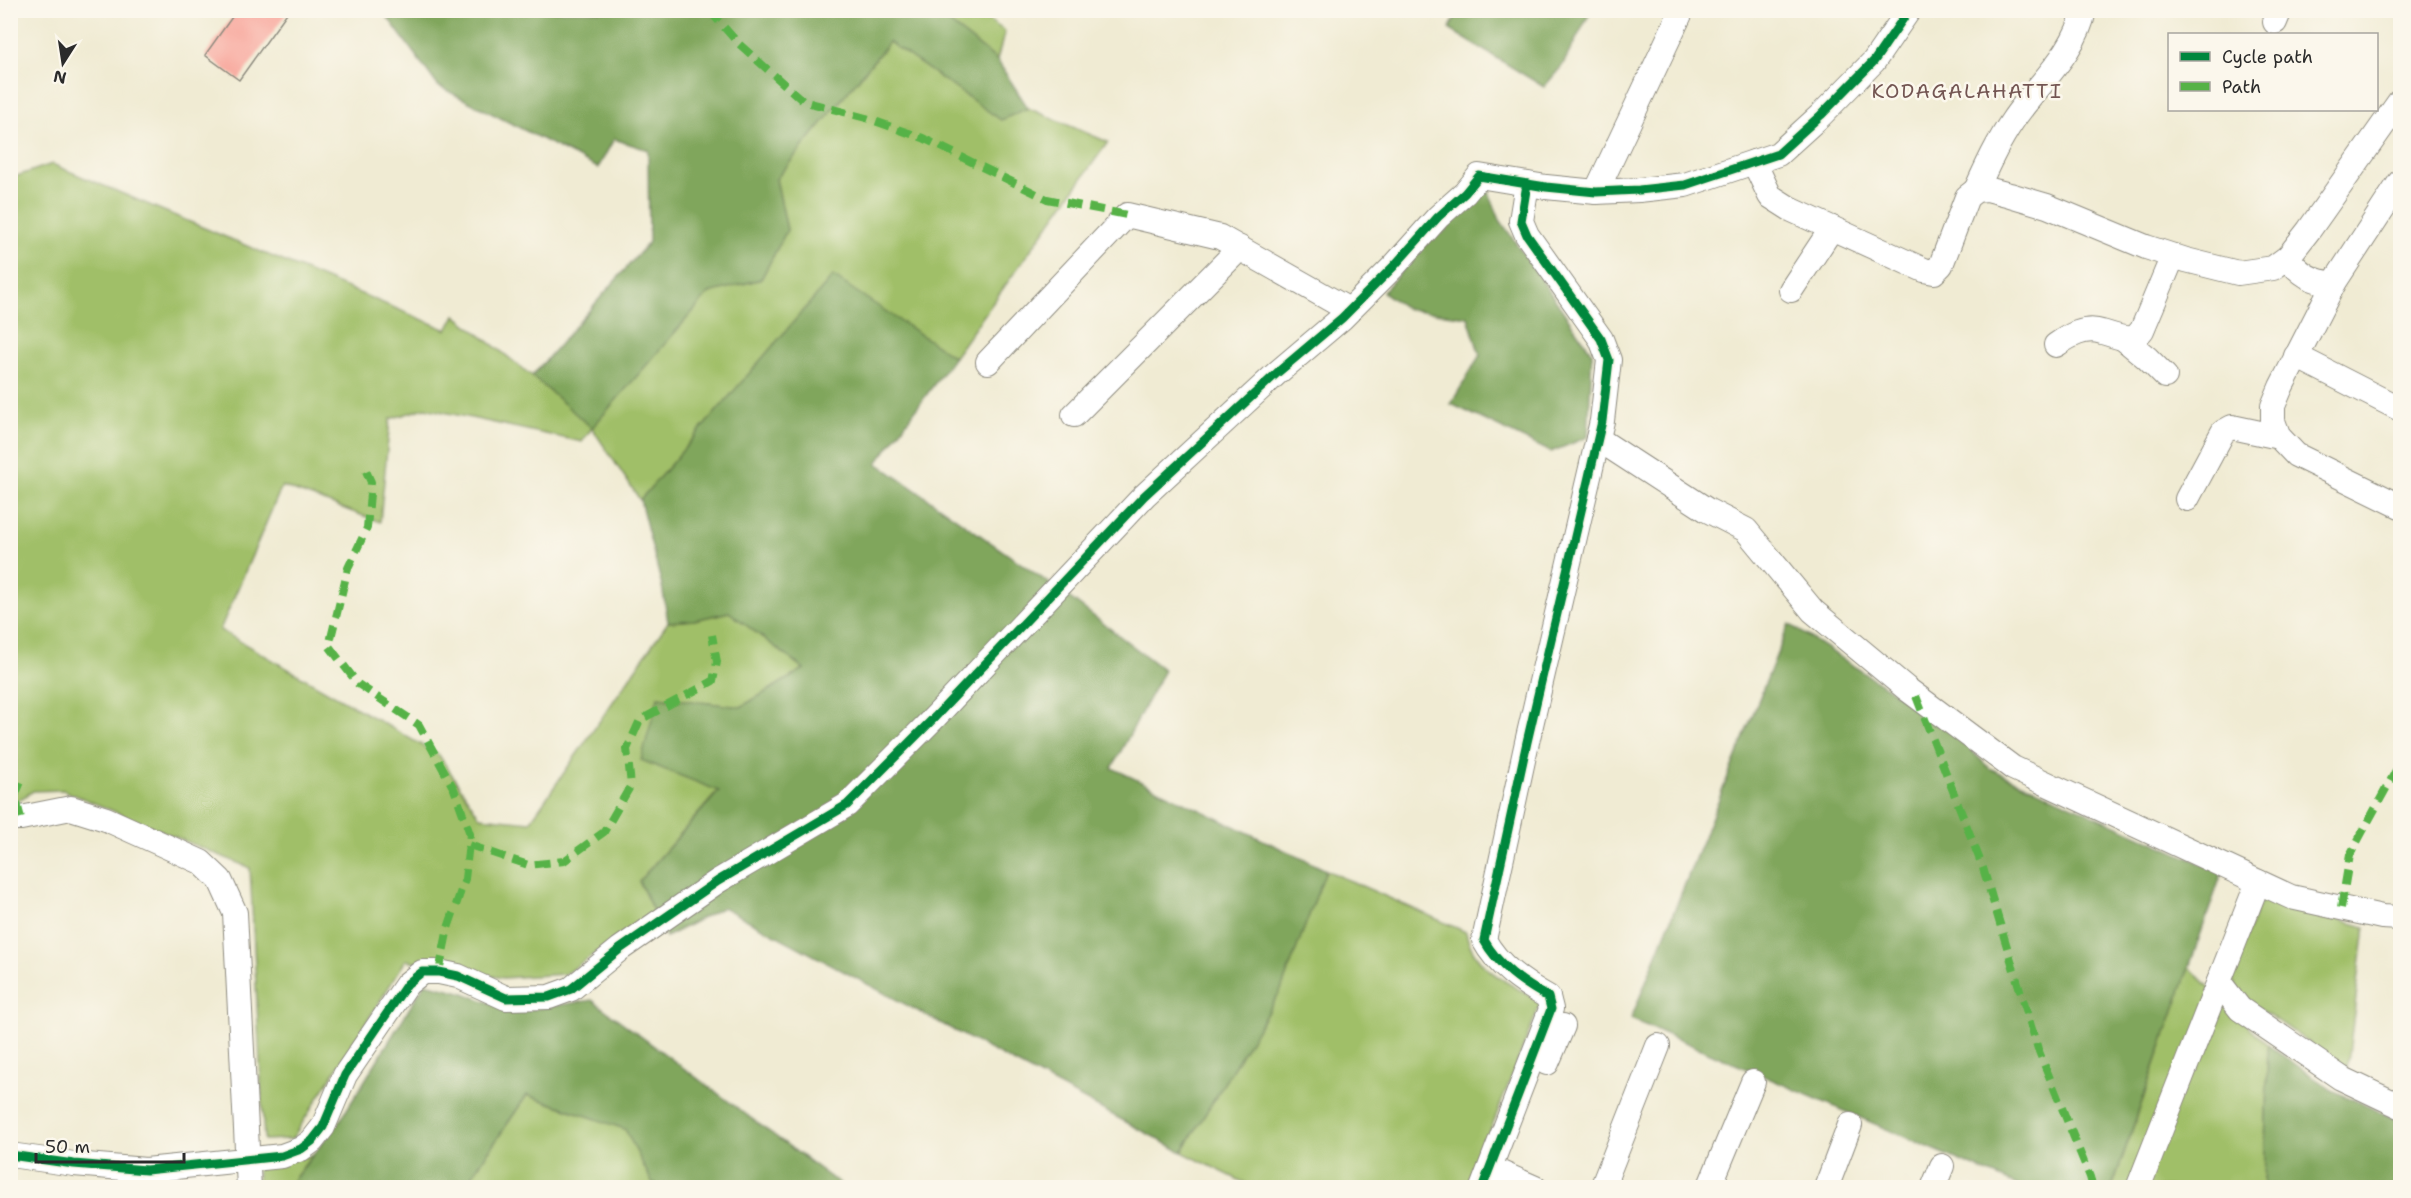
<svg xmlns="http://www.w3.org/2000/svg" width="2411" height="1198" viewBox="0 0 2411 1198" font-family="'Shantell Sans',sans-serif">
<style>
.green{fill:#a0bf67;stroke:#667549;stroke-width:1.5}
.forest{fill:#80a65c;stroke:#566844;stroke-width:1.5}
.building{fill:#f8a49a}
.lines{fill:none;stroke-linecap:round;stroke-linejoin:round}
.minor-casing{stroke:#8e8b7f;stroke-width:26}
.minor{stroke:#fff;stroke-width:24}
.quiet{stroke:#56b246;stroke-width:8;stroke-dasharray:15 8;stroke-linecap:butt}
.cycleway-casing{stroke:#fbf7ec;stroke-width:13}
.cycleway{stroke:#00873e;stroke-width:9}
.labels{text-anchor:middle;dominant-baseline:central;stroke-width:5;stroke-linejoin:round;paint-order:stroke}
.quarter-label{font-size:20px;letter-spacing:1.5px;fill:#735552;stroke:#fbf7ec}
</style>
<rect width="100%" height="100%" fill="#fbf7ec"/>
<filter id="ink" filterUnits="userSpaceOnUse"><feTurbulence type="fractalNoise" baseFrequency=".0167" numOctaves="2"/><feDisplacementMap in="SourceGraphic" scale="12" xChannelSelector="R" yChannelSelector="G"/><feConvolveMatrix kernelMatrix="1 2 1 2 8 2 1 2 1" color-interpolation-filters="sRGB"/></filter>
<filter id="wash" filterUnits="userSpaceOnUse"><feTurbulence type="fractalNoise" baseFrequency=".008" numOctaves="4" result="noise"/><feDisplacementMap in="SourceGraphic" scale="24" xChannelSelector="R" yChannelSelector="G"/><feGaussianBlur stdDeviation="1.35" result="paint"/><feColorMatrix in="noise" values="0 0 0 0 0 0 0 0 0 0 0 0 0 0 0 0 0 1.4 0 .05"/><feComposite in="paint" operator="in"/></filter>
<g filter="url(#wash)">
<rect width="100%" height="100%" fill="#f0ebd3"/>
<!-- green -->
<g class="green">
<path d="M934,11H1007L984,17L1005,31L997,60Z"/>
<path d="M889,42L1001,120L1028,108L1108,142L954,357L833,277L640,500L592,428L582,442L425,408L390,419L380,522L282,486L220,630L439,755L480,817L530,822L668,622L694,620L729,612L804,669L741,707L658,697L719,790L639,881L654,913L565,974L503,978L406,960L292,1139L264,1140L250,868L63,790L33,791L11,805V178L52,164L447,330L455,315L532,376L592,427L709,293L761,279L787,230L776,179Z"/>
<path d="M1326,870L1466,932C1473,970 1511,984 1541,1002L1468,1187H1253L1182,1152L1281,990Z"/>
<path d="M2263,897L2365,927L2347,1069L2242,996L2229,974Z"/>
<path d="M2189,967L2268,1045L2264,1187L2112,1188Z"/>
<path d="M527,1095L625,1129L652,1182L662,1187L464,1188Z"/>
<path d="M312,1155L292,1182L299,1187L257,1188L258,1166Z"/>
</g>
<!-- forest -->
<g class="forest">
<path d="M383,11H934L997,60L1028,108L1001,120L889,42L776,179L787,230L761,279L709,293L592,428L532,376L649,242L648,150L614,139L598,168L438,86Z"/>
<path d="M1459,11V10L1591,11L1562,66L1544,87L1449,29Z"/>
<path d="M1488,190L1500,220L1592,353L1588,437L1551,452L1451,404L1480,355L1468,317L1407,309L1383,292L1458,207Z"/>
<path d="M833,276L954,357L877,463L1066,595L1164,670L1112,768L1326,870L1281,990L1182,1152L723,907L666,937L639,881L719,791L641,760L658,697L741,707L804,669L729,612L694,620L668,622L662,586L640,500Z"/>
<path d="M1789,624L1949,728L1989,768L2222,873L2112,1187H2021L1631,1019Z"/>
<path d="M425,983L461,992L514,1012L592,1000L841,1185L839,1188L662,1187L652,1182L625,1129L527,1095L464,1187L299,1188L292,1182L341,1119Z"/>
<path d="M2268,1045L2332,1090L2400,1121V1187H2264Z"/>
</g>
<g id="blocks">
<!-- building -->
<path class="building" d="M237,10H289L239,80L205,55Z"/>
</g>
</g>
<g filter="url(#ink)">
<use href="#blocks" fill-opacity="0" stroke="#8e8b7f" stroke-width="1.5"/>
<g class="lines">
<!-- minor casing -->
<g class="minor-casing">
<g id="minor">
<path d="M2275,22L2280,10"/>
<path d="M1754,162L1770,196L1792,210L1924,270L1934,272L1941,265L1967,197L1976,190L1987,189L2010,195L2047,206L2146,247L2186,260L2238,273L2273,268L2288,257L2309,230L2400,101"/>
<path d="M1976,190C1987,166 1998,142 2013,120C2036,86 2077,51 2084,10"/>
<path d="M1596,192L1682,10"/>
<path d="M2288,257C2298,273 2314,283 2334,283L2400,182"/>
<path d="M2334,283L2281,387L2273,406V421L2279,437L2296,455L2400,506"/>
<path d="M1791,290L1832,228"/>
<path d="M2124,339L2147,358L2165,376"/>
<path d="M2056,345C2069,336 2085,326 2102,332C2114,335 2122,340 2135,338L2142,330L2173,256"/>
<path d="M2296,356L2400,409"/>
<path d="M988,362L1127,215L1220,237L1349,310"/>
<path d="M1074,415L1240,248"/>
<path d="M1598,439L1707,510L1746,530L1813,611L1907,689L2013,768L2291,897L2382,917L2400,918"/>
<path d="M2187,499L2223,432L2232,427L2279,437"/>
<path d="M10,818H21L71,808L106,819L201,862L220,880L235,913L249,1188"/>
<path d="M2219,982L2240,1009L2341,1078L2400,1106"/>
<path d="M1547,1063L1563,1026"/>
<path d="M10,1155L74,1164L146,1170L282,1156L301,1149L312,1141L323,1127L345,1075L407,984L422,972H439L458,976L506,998L549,997L571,989L620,949L718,881L847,805L935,717L1144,496L1277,373L1342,318L1394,266L1438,217L1465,193L1479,176L1546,187L1596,192L1639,190L1685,185L1778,154L1821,115L1874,61L1909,10"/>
<path d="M1501,1173L1535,1188"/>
<path d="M1482,1188L1551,1009L1548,997C1523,983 1498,966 1484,940L1527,742L1602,421L1609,360L1601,339L1527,235L1521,221L1527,184"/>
<path d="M1602,1188L1658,1046"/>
<path d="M1709,1188L1753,1082"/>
<path d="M1826,1188L1850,1125"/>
<path d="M1933,1188L1942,1166"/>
<path d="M2138,1188L2258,882"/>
</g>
</g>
<!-- minor -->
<use href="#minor" class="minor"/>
<!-- quiet -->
<g class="quiet">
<path d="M709,10L738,43L803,101L866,118L923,138L1047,199L1127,215"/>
<path d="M366,471L371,482L367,528L348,568L329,646L358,684L419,725L454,789L470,834L465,879L448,928L439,972"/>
<path d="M1916,696L1983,868L2038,1049L2090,1177L2093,1188"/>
<path d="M21,818L15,796L23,777"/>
<path d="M469,845L528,865L564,861L604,832L631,785L627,749L640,720L713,681L717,662L712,635"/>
<path d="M2341,908L2350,855L2400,763"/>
</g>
<!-- cycleway casing -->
<g class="cycleway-casing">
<g id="cycleway">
<path d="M10,1155L74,1164L146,1170L282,1156L301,1149L312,1141L323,1127L345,1075L407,984L422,972H439L458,976L506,998L549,997L571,989L620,949L718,881L847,805L935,717L1144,496L1277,373L1342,318L1394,266L1438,217L1465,193L1479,176L1546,187L1596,192L1639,190L1685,185L1778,154L1821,115L1874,61L1909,10"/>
<path d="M1482,1188L1551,1009L1548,997C1523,983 1498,966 1484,940L1527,742L1602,421L1609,360L1601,339L1527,235L1521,221L1527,184"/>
</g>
</g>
<!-- cycleway -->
<use href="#cycleway" class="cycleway"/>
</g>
</g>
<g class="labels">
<!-- quarter labels -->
<g class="quarter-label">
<text x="1967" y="91">KODAGALAHATTI</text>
</g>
</g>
<!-- margin -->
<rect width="2411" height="1198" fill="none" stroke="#fbf7ec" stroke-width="36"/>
<!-- legend -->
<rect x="2168" y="33" width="210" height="78" fill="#fbf7ec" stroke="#a8a59f" stroke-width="1.5"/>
<rect x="2180" y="52" width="30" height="9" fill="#00873e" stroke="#a8a59f" stroke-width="1.5"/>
<text x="2222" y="63" font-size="18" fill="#2b2b2b">Cycle path</text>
<rect x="2180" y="82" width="30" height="9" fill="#56b246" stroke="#a8a59f" stroke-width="1.5"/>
<text x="2222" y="93" font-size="18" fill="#2b2b2b">Path</text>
<!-- north arrow -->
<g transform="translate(63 63) rotate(192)" stroke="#fbf7ec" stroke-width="4.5" paint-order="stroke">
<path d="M0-4.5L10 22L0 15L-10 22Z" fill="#2b2b2b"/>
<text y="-9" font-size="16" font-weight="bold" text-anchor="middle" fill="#2b2b2b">N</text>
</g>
<!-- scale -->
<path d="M36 1153v9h148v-9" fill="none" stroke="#2b2b2b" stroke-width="3"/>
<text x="45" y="1153" font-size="18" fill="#2b2b2b" stroke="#fbf7ec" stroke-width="4.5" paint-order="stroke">50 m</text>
</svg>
